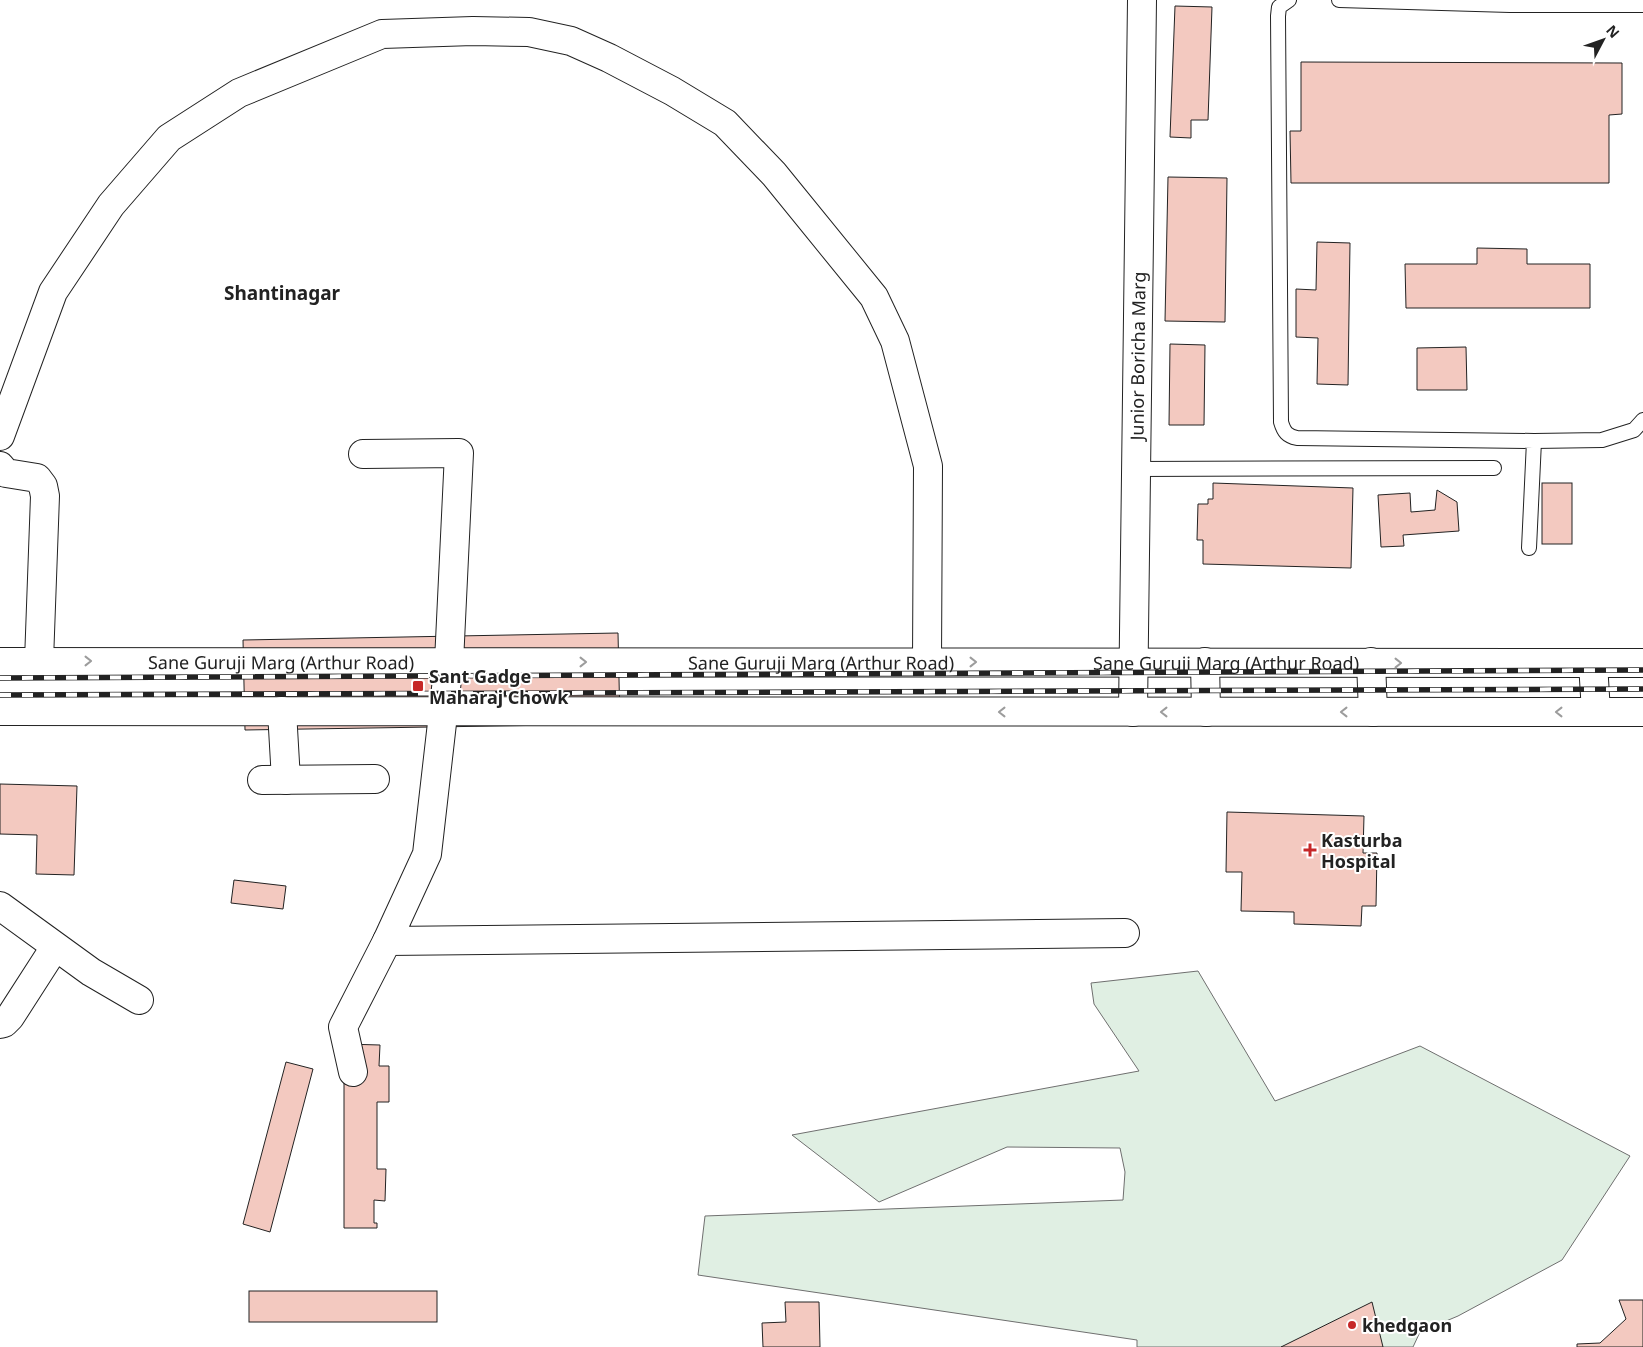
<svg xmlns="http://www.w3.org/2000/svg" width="1643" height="1347" viewBox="0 0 1643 1347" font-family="'Noto Sans',sans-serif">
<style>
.green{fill:#e0efe3;stroke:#6f6f6f}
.building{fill:#f3c9c0;stroke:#222}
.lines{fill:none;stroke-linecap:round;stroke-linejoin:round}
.lane-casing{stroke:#222;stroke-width:16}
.street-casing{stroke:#222;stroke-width:30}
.secondary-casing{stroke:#222;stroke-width:30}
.lane{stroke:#fff;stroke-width:14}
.street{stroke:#fff;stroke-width:28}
.secondary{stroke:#fff;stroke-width:28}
.rail-casing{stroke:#222;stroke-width:5.5}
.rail{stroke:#fff;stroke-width:4;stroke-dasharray:11;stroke-linecap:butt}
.oneway{stroke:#9c9c9c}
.poi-dot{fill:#c62828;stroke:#fff;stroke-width:2}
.labels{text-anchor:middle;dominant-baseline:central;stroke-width:4;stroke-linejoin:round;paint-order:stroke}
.street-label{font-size:18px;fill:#222;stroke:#fff}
.poi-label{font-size:18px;font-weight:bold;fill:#222;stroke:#fff;text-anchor:start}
.neighbourhood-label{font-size:19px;font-weight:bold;fill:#222;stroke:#fff}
</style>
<rect width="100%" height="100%" fill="#fff"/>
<!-- green -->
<path class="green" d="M1198,971L1275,1101L1420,1046L1630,1156L1562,1260L1458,1316L1420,1332L1413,1347H1137V1340L698,1275L705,1216L1123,1200L1125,1172L1120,1148L1007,1147L879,1202L792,1135L1139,1071L1094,1004L1091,983Z"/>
<!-- building -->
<g class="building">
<path d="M1175,6L1212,7L1208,120H1191V138L1170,137Z"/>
<path d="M1301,62L1622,63V114L1609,115V183H1291L1290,131H1301Z"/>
<path d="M1168,177L1227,178L1225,322L1165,321Z"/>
<path d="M1317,242L1350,243L1348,385L1317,384L1318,338L1296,337V289L1316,290Z"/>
<path d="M1477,248L1527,249V264H1590V308H1406L1405,264H1477Z"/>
<path d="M1170,344L1205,345L1204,425H1169Z"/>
<path d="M1466,347L1467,390H1417V348Z"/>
<path d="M1213,483L1353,488L1351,568L1203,564V540H1197L1198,504H1208V499H1213Z"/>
<rect x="1542" y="483" width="30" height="61"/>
<path d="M1437,490L1457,502L1459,531L1403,535L1404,546L1381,547L1378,495L1410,493L1411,512L1435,510Z"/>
<path d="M618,633L620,724L245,730L243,640Z"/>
<path d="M0,784L77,786L74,875L36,874L37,835L0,834Z"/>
<path d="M1227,812L1364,816L1363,853H1377L1376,906H1362L1361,926L1294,924V912L1241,911L1242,872H1226Z"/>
<path d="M234,880L286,886L283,909L231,903Z"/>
<path d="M344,1044L380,1045L379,1066H389V1102H377V1169H386L385,1201L374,1200V1223H377V1228H344Z"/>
<path d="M286,1062L313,1069L270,1232L243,1224Z"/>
<rect x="249" y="1291" width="188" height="31"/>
<path d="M1619,1300H1643V1347H1577V1344L1600,1343L1626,1319Z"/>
<path d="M785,1302H819L820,1347H763L762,1323L786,1322Z"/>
<path d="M1372,1302L1383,1347H1281Z"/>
</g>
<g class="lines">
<!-- lane casing -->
<g class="lane-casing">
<g id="lane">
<path d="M1289,0L1279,7L1278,16L1281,422C1284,432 1287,436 1297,438L1534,441L1529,548"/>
<path d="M1339,0L1510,5H1643"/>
<path d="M1534,441L1602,440L1634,430L1643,420"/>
<path d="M1135,469L1494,468"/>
</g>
</g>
<!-- street casing -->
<g class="street-casing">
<g id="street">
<path d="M0,436L53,292L111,205L169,138L239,93L382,34L473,31L529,32L571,41L609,58L672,91L725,123L774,174L874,297L895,341L928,466L927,662"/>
<path d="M363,454L459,453L449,662L427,854L387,941L1125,933"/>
<path d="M0,466L6,473L37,478L43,486L45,496L39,661"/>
<path d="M282,711L286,780"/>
<path id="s1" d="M1133,712L1142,0"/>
<path d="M262,780L375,779"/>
<path d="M0,906L91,972L139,1000"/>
<path d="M0,1024L4,1023L10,1017L55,947"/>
<path d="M353,1072L343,1027L387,941"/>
</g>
</g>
<!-- secondary casing -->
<g class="secondary-casing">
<g id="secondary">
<path id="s2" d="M0,662L1643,663"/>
<path d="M1205,662L1206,712"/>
<path d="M1371,662L1373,712"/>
<path d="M1593,663L1596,712"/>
<path d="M0,711L1643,712"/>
</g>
</g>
<!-- lane -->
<use href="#lane" class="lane"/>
<!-- street -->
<use href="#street" class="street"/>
<!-- secondary -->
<use href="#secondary" class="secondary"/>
<!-- rail casing -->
<g class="rail-casing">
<g id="rail">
<path d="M0,678L1643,670"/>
<path d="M0,695L1643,689"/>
</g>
</g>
<!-- rail -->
<use href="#rail" class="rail"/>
</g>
<!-- one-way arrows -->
<defs><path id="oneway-chevron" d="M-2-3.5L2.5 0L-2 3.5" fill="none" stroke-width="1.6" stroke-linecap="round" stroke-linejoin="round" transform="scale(1.25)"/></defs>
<g class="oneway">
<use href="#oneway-chevron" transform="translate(88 661)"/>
<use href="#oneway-chevron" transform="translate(583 662)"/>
<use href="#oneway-chevron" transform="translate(973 662)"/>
<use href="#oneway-chevron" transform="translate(1398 663)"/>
<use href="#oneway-chevron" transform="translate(1002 712) rotate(-180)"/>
<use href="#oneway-chevron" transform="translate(1164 712) rotate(180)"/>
<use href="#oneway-chevron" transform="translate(1344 712) rotate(-180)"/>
<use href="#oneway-chevron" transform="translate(1559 712) rotate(-180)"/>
</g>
<!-- markers -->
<g class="poi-dot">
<rect x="412" y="680" width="12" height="12" rx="2.5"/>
<path d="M1307.5 842.5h5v5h5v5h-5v5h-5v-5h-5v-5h5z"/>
<circle cx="1352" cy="1325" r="5"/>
</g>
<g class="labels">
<!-- street labels -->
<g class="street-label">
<text stroke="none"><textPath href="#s1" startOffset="356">Junior Boricha Marg</textPath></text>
<text stroke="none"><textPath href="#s2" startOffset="281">Sane Guruji Marg (Arthur Road)</textPath></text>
<text stroke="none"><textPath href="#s2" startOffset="821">Sane Guruji Marg (Arthur Road)</textPath></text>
<text stroke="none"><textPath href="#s2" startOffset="1226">Sane Guruji Marg (Arthur Road)</textPath></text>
</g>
<!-- poi labels -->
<g class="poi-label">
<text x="429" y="676">Sant Gadge<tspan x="429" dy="21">Maharaj Chowk</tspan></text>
<text x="1321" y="840">Kasturba<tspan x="1321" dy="21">Hospital</tspan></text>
<text x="1362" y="1325">khedgaon</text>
</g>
<!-- neighbourhood labels -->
<g class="neighbourhood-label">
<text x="282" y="293">Shantinagar</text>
</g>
</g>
<!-- north arrow -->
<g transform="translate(1603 40) rotate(49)" stroke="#ffffff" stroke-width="4" paint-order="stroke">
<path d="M0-4L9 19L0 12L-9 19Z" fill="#222222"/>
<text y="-8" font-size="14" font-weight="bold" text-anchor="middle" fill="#222222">N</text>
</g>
</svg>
